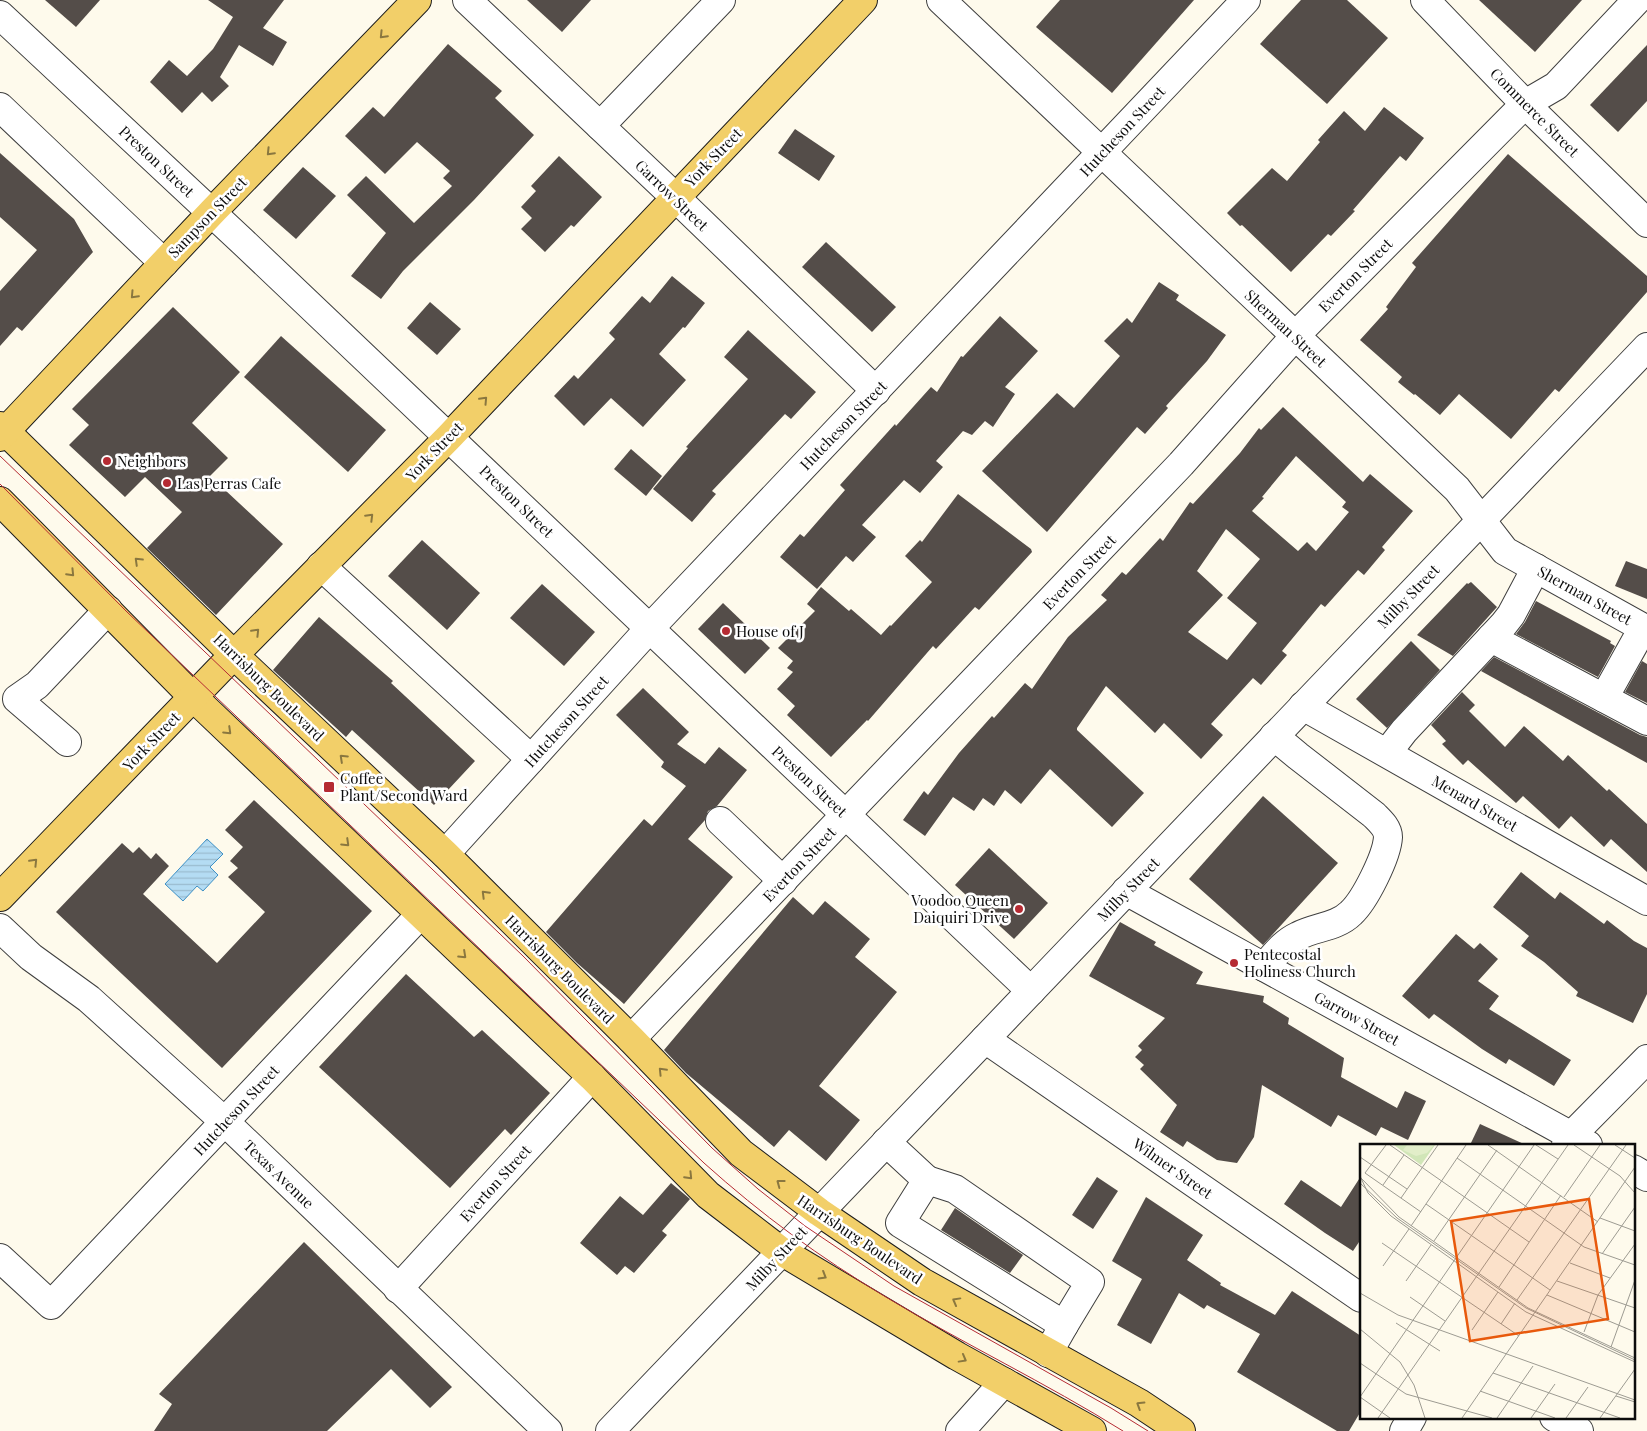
<svg xmlns="http://www.w3.org/2000/svg" width="1647" height="1431" viewBox="0 0 1647 1431" font-family="'Playfair Display',serif">
<style>
.water{fill:url(#water-rules);stroke:#3e91c6}
.building{fill:#544d49;fill-rule:evenodd}
.lines{fill:none;stroke-linecap:round;stroke-linejoin:round}
.minor-casing{stroke:#3f3f3f;stroke-width:30}
.major-casing{stroke:#1d1d1d;stroke-width:30}
.minor{stroke:#fff;stroke-width:28}
.major{stroke:#f2cf69;stroke-width:28}
.tram{stroke:#b52b33;stroke-width:1}
.oneway{stroke:#8a773f}
.poi-dot{fill:#b52b33;stroke:#fff;stroke-width:2}
.labels{text-anchor:middle;dominant-baseline:central;stroke-width:5;stroke-linejoin:round;paint-order:stroke}
.street-label{font-size:15px;fill:#0c0c0c;stroke:#fff}
.poi-label{font-size:15px;fill:#0c0c0c;stroke:#fff;text-anchor:start}
.inset-road{fill:none;stroke:#9d9b92;stroke-width:1}
.view{fill:#e8590c;fill-opacity:0.15;stroke:#e8590c;stroke-width:2.5}
.inset-edge{fill:none;stroke:#0c0c0c;stroke-width:2.5}
</style>
<defs>
<pattern id="water-rules" width="6" height="5" patternUnits="userSpaceOnUse" patternTransform="scale(1.25)"><rect width="6" height="5" fill="#b4dcf3"/><path d="M0 2.5h6" fill="none" stroke="#9abccf"/></pattern>
</defs>
<rect width="100%" height="100%" fill="#fefaec"/>
<!-- water -->
<path class="water" d="M207,839L223,854L210,867L218,875L203,891L197,886L183,901L165,884Z"/>
<!-- building -->
<g class="building">
<path d="M45,0H100L76,27Z"/>
<path d="M208,0H284L263,28L287,42L273,66L239,45L220,77L229,86L212,102L202,92L182,113L150,82L169,60L187,76L213,49L233,17Z"/>
<path d="M527,0H591L562,32Z"/>
<path d="M1060,0H1194L1112,93L1036,27Z"/>
<path d="M1301,0H1347L1388,38L1327,104L1260,44Z"/>
<path d="M1479,0H1582L1535,52Z"/>
<path d="M448,44L502,91L495,98L534,135L474,200L403,271L381,299L351,276L386,233L347,195L366,176L414,223L452,186L443,178L450,171L417,142L385,174L345,136L373,107L384,117Z"/>
<path d="M1647,45V101L1618,132L1590,105Z"/>
<path d="M1384,107L1424,138L1406,161L1400,156L1353,210L1355,211L1331,236L1328,234L1291,272L1242,225L1240,226L1227,213L1272,168L1287,181L1320,142L1318,140L1344,111L1365,131Z"/>
<path d="M795,129L835,156L819,181L778,153Z"/>
<path d="M0,153L74,219L93,252L22,331L17,327L0,346V291L37,250L0,217Z"/>
<path d="M1508,154L1647,276V292L1559,392L1555,389L1511,439L1459,394L1440,415L1415,394L1414,395L1398,382L1402,377L1360,340L1388,309L1386,307L1416,267L1412,263Z"/>
<path d="M559,156L602,197L574,227L571,225L545,252L521,229L532,218L521,207L536,191L531,186Z"/>
<path d="M303,167L336,196L296,239L263,210Z"/>
<path d="M826,242L896,307L872,332L802,267Z"/>
<path d="M672,276L705,303L685,328L683,327L659,354L686,380L643,427L611,398L584,426L554,396L574,375L578,379L615,339L609,333L642,296L650,303Z"/>
<path d="M1159,282L1179,295L1176,300L1226,335L1207,361L1166,406L1168,408L1145,434L1137,427L1047,532L982,471L1057,393L1074,408L1120,356L1104,341L1127,318L1132,323Z"/>
<path d="M430,302L461,329L437,355L407,328Z"/>
<path d="M173,307L240,372L192,423L228,458L210,476L283,544L216,615L147,548L182,512L145,477L125,497L69,445L89,425L72,409Z"/>
<path d="M1000,316L1038,351L1005,387L1015,394L993,427L985,421L972,435L963,431L936,461L943,467L920,493L904,480L862,525L876,537L853,562L846,556L817,589L780,557L800,534L804,537L845,490L840,485L895,424L896,426L931,387L937,392L961,356L963,357Z"/>
<path d="M748,330L816,392L791,419L785,414L712,491L716,494L692,522L653,489L688,448L686,447L748,379L724,357Z"/>
<path d="M281,336L386,430L348,472L244,377Z"/>
<path d="M1283,407L1363,482L1370,474L1413,511L1382,547L1385,550L1364,575L1358,570L1325,607L1321,604L1282,651L1287,655L1261,685L1253,678L1211,724L1223,735L1201,759L1164,723L1155,733L1106,686L1077,728V730L1144,793L1112,827L1050,769L1021,804L1005,790L994,806L983,798L974,811L953,797L925,836L903,820L924,791L928,795L959,753L992,716L994,718L1025,683L1032,689L1068,637L1107,600L1101,595L1122,572L1126,575L1160,538L1163,541L1190,502L1193,504L1240,453L1259,428L1261,430ZM1296,456L1346,502L1342,507L1349,512L1316,551L1307,542L1298,551L1252,511L1264,498L1262,497ZM1226,529L1260,559L1227,598L1257,623L1227,660L1188,632L1223,595L1197,571Z"/>
<path d="M631,449L662,476L646,496L614,469Z"/>
<path d="M958,494L1031,549L1032,552L979,610L975,607L936,649L933,646L868,721L867,720L831,757L787,715L795,706L777,689L793,672L787,668L793,661L778,648L815,611L807,604L821,587L849,611L851,609L881,635L890,625L891,626L932,582L905,556L920,540L922,542Z"/>
<path d="M422,540L480,593L447,630L388,576Z"/>
<path d="M1626,561L1647,569V599L1615,586Z"/>
<path d="M1471,582L1497,607L1453,656L1417,635L1467,583L1468,584Z"/>
<path d="M542,584L595,632L564,666L510,618Z"/>
<path d="M1536,601L1611,641L1610,643L1615,646L1598,677L1516,634L1525,622Z"/>
<path d="M723,603L770,648L745,674L698,629Z"/>
<path d="M319,617L393,681L391,683L475,761L434,805L352,730L346,737L273,670Z"/>
<path d="M1411,641L1440,670L1387,728L1356,699Z"/>
<path d="M1494,657L1640,735L1647,737V763L1481,671Z"/>
<path d="M1642,661L1647,664V703L1625,692Z"/>
<path d="M643,688L689,732L677,744L705,764L719,747L747,770L717,806L708,811L705,820L688,839L733,877L624,1004L577,963L546,932L644,819L652,826L686,786L661,767L664,762L616,715Z"/>
<path d="M1462,692L1475,705L1469,711L1505,747L1524,726L1563,761L1568,755L1607,791L1609,789L1647,824V872L1611,839L1604,847L1571,816L1559,829L1523,796L1516,803L1468,760L1463,765L1442,744L1446,741L1431,725Z"/>
<path d="M1263,796L1338,863L1263,945L1189,879Z"/>
<path d="M254,800L372,911L222,1068L56,912L122,843L133,853L139,847L151,859L156,853L169,866L143,894L217,963L265,912L228,877L238,868L230,861L243,847L225,830Z"/>
<path d="M989,848L1048,903L1014,939L955,885Z"/>
<path d="M1521,872L1555,899L1560,892L1604,924L1607,920L1634,941L1647,948V994L1633,1023L1576,996L1578,992L1544,962L1521,946L1529,936L1493,907Z"/>
<path d="M793,897L813,915L825,901L870,939L855,957L897,992L819,1086L860,1120L826,1161L789,1130L774,1147L686,1073L664,1050Z"/>
<path d="M1120,922L1156,942L1154,945L1203,972L1196,984L1264,996L1263,1002L1289,1018L1288,1024L1344,1058L1341,1077L1397,1108L1405,1091L1426,1101L1408,1140L1381,1127L1376,1136L1338,1115L1331,1127L1262,1085L1254,1137L1237,1163L1217,1160L1187,1141L1183,1147L1160,1132L1177,1105L1140,1069L1144,1065L1135,1057L1142,1050L1138,1046L1165,1018L1089,976Z"/>
<path d="M1456,934L1474,949L1480,943L1498,959L1478,981L1499,996L1489,1009L1571,1060L1554,1086L1509,1059L1506,1064L1482,1049L1434,1014L1429,1019L1402,996Z"/>
<path d="M406,974L474,1037L482,1030L550,1093L511,1135L505,1129L450,1188L319,1067Z"/>
<path d="M1480,1124L1526,1145H1470Z"/>
<path d="M1361,1176V1239L1353,1251L1325,1233L1284,1204L1301,1180L1341,1207Z"/>
<path d="M1097,1177L1118,1191L1093,1229L1072,1215Z"/>
<path d="M671,1183L690,1199L662,1231L667,1235L634,1273L625,1266L617,1275L580,1243L620,1196L643,1215Z"/>
<path d="M1146,1197L1203,1235L1187,1260L1221,1283L1220,1285L1275,1315L1292,1291L1361,1336V1411L1349,1431H1337L1237,1372L1260,1334L1207,1305L1204,1309L1179,1293L1151,1344L1117,1325L1142,1279L1112,1261Z"/>
<path d="M955,1208L1023,1255L1010,1273L941,1230Z"/>
<path d="M304,1242L452,1387L430,1408L391,1369L327,1431H154L172,1404L159,1394Z"/>
</g>
<g class="lines">
<!-- minor casing -->
<g class="minor-casing">
<g id="minor">
<path d="M467,0L675,197L876,391"/>
<path d="M941,0L1457,489L1505,551L1647,630"/>
<path d="M1425,0L1525,104L1647,223"/>
<path d="M0,15L242,241L1031,991"/>
<path d="M0,107L164,263"/>
<path d="M600,126L721,0"/>
<path d="M321,566L531,759"/>
<path d="M1491,638L1647,721"/>
<path d="M1604,698L1643,628"/>
<path d="M1303,706L1647,901"/>
<path d="M67,742L17,699L37,685L108,610"/>
<path d="M1387,753L1404,731L1504,624L1511,615L1536,568"/>
<path d="M720,821L783,881"/>
<path d="M445,854L649,629L1246,0"/>
<path d="M1126,891L1588,1145"/>
<path d="M0,928L31,957L89,999L225,1122L548,1431"/>
<path d="M1264,967C1275,955 1283,943 1298,936C1315,927 1337,927 1351,913C1365,900 1387,856 1388,837C1388,828 1380,821 1374,815L1298,756L1274,736"/>
<path d="M631,1039L1181,464L1295,336L1525,104L1556,86L1637,0"/>
<path d="M985,1039L1361,1298"/>
<path d="M886,1142L927,1180L900,1223L1064,1325L1048,1353"/>
<path d="M1566,1145L1571,1136L1647,1059"/>
<path d="M1633,1169L1647,1177"/>
<path d="M927,1180L955,1189L1090,1282L1064,1325"/>
<path d="M0,1258L51,1305L420,915"/>
<path d="M398,1289L592,1077"/>
<path d="M1554,1417L1579,1431"/>
<path d="M610,1431L1647,347"/>
<path d="M960,1431L1004,1382"/>
<path d="M1404,1431L1412,1417"/>
</g>
</g>
<!-- major casing -->
<g class="major-casing">
<g id="major">
<path d="M0,426L234,655L445,854L631,1039L741,1153L819,1212L922,1282L1139,1403L1181,1431"/>
<path d="M0,437L212,212L417,0"/>
<path d="M0,501L193,697L592,1077L708,1195L781,1251L957,1356L1092,1431"/>
<path d="M0,897L221,668L449,437L863,0"/>
</g>
</g>
<!-- minor -->
<use href="#minor" class="minor"/>
<!-- major -->
<use href="#major" class="major"/>
<!-- tram -->
<g class="tram">
<path d="M0,456L523,956L712,1148L758,1189L805,1226L894,1286L1111,1408L1148,1431"/>
<path d="M0,484L127,612L704,1163C762,1215 819,1257 886,1297C964,1344 1046,1383 1123,1431"/>
</g>
</g>
<!-- one-way arrows -->
<defs><path id="oneway-chevron" d="M-2-3.5L2.5 0L-2 3.5" fill="none" stroke-width="1.6" stroke-linecap="round" stroke-linejoin="round" transform="scale(1.25)"/></defs>
<g class="oneway">
<use href="#oneway-chevron" transform="translate(383 35) rotate(134)"/>
<use href="#oneway-chevron" transform="translate(270 152) rotate(134)"/>
<use href="#oneway-chevron" transform="translate(134 295) rotate(133)"/>
<use href="#oneway-chevron" transform="translate(484 400) rotate(-47)"/>
<use href="#oneway-chevron" transform="translate(370 517) rotate(-45)"/>
<use href="#oneway-chevron" transform="translate(138 561) rotate(-136)"/>
<use href="#oneway-chevron" transform="translate(71 573) rotate(46)"/>
<use href="#oneway-chevron" transform="translate(256 632) rotate(-46)"/>
<use href="#oneway-chevron" transform="translate(228 731) rotate(44)"/>
<use href="#oneway-chevron" transform="translate(343 758) rotate(-137)"/>
<use href="#oneway-chevron" transform="translate(346 843) rotate(44)"/>
<use href="#oneway-chevron" transform="translate(34 862) rotate(-46)"/>
<use href="#oneway-chevron" transform="translate(485 894) rotate(-135)"/>
<use href="#oneway-chevron" transform="translate(463 955) rotate(43)"/>
<use href="#oneway-chevron" transform="translate(662 1071) rotate(-134)"/>
<use href="#oneway-chevron" transform="translate(689 1176) rotate(46)"/>
<use href="#oneway-chevron" transform="translate(780 1183) rotate(-143)"/>
<use href="#oneway-chevron" transform="translate(823 1276) rotate(31)"/>
<use href="#oneway-chevron" transform="translate(956 1301) rotate(-151)"/>
<use href="#oneway-chevron" transform="translate(963 1359) rotate(29)"/>
<use href="#oneway-chevron" transform="translate(1140 1405) rotate(-148)"/>
</g>
<!-- markers -->
<g class="poi-dot">
<circle cx="107" cy="461" r="5"/>
<circle cx="167" cy="483" r="5"/>
<circle cx="726" cy="631" r="5"/>
<rect x="323" y="781" width="12" height="12" rx="2.5"/>
<circle cx="1019" cy="909" r="5"/>
<circle cx="1234" cy="963" r="5"/>
</g>
<g class="labels">
<!-- street labels -->
<g class="street-label">
<text transform="translate(1535 112) rotate(45)">Commerce Street</text>
<text transform="translate(1122 131) rotate(-47)">Hutcheson Street</text>
<text transform="translate(713 157) rotate(-46)">York Street</text>
<text transform="translate(157 161) rotate(43)">Preston Street</text>
<text transform="translate(672 195) rotate(44)">Garrow Street</text>
<text transform="translate(207 217) rotate(-46)">Sampson Street</text>
<text transform="translate(1355 275) rotate(-45)">Everton Street</text>
<text transform="translate(1286 328) rotate(43)">Sherman Street</text>
<text transform="translate(843 425) rotate(-46)">Hutcheson Street</text>
<text transform="translate(434 451) rotate(-46)">York Street</text>
<text transform="translate(517 501) rotate(44)">Preston Street</text>
<text transform="translate(1079 572) rotate(-46)">Everton Street</text>
<text transform="translate(1585 595) rotate(29)">Sherman Street</text>
<text transform="translate(1408 596) rotate(-46)">Milby Street</text>
<text transform="translate(269 687) rotate(44)">Harrisburg Boulevard</text>
<text transform="translate(566 721) rotate(-48)">Hutcheson Street</text>
<text transform="translate(151 741) rotate(-46)">York Street</text>
<text transform="translate(810 781) rotate(43)">Preston Street</text>
<text transform="translate(1475 803) rotate(30)">Menard Street</text>
<text transform="translate(799 864) rotate(-46)">Everton Street</text>
<text transform="translate(1128 889) rotate(-46)">Milby Street</text>
<text transform="translate(560 969) rotate(45)">Harrisburg Boulevard</text>
<text transform="translate(1357 1018) rotate(29)">Garrow Street</text>
<text transform="translate(236 1110) rotate(-47)">Hutcheson Street</text>
<text transform="translate(1173 1168) rotate(35)">Wilmer Street</text>
<text transform="translate(279 1174) rotate(44)">Texas Avenue</text>
<text transform="translate(495 1183) rotate(-48)">Everton Street</text>
<text transform="translate(860 1239) rotate(34)">Harrisburg Boulevard</text>
<text transform="translate(776 1258) rotate(-47)">Milby Street</text>
</g>
<!-- poi labels -->
<g class="poi-label">
<text x="117" y="461">Neighbors</text>
<text x="177" y="483">Las Perras Cafe</text>
<text x="736" y="631">House of J</text>
<text x="340" y="778">Coffee<tspan x="340" dy="17">Plant/Second Ward</tspan></text>
<text x="1009" y="900" text-anchor="end">Voodoo Queen<tspan x="1009" dy="17">Daiquiri Drive</tspan></text>
<text x="1244" y="954">Pentecostal<tspan x="1244" dy="17">Holiness Church</tspan></text>
</g>
</g>
<!-- overview -->
<g transform="translate(1360 1144)">
<rect width="275" height="275" fill="#fefaec"/>
<path d="M34,1H75L61,21Z" fill="#d1e6b8"/>
<path d="M47,1H74L67,9L56,12L43,6Z" fill="#e2eec9"/>
<path class="inset-road" d="M30,1L169,98M128,1L238,78M176,1L198,15M214,1L260,32L275,49M255,1L275,14M0,13L47,45M97,14L224,103L275,121M5,29L61,68M5,29L26,1M0,32L8,49L31,72L166,168L275,218M1,34L39,73L168,164L275,214M0,39L37,74L166,164L275,216M23,41L44,11M204,53L240,1M41,54L78,1M66,60L190,146M240,74L275,87M51,82L106,1M74,97L137,6M22,99L159,192M242,110L275,63M210,119L250,134M23,122L49,85M46,137L71,101M197,137L275,164M139,143L201,51M0,149L38,171L275,256M187,151L275,188M50,153L85,177M157,156L266,1M36,179L80,207M141,180L155,159M0,185L40,218L54,241L65,274M112,186L138,148M224,188L238,151L275,100M251,203L275,136M0,219L46,250L132,274M133,229L260,274M120,247L195,274M256,252L275,258M0,253L30,274M0,253L174,1M18,274L208,1M102,274L275,23M137,274L173,222M171,274L195,240M206,274L228,243M240,274L275,225"/>
<path class="view" d="M229,55L248,175L110,197L91,77Z"/>
<rect width="275" height="275" class="inset-edge"/>
</g>
</svg>
